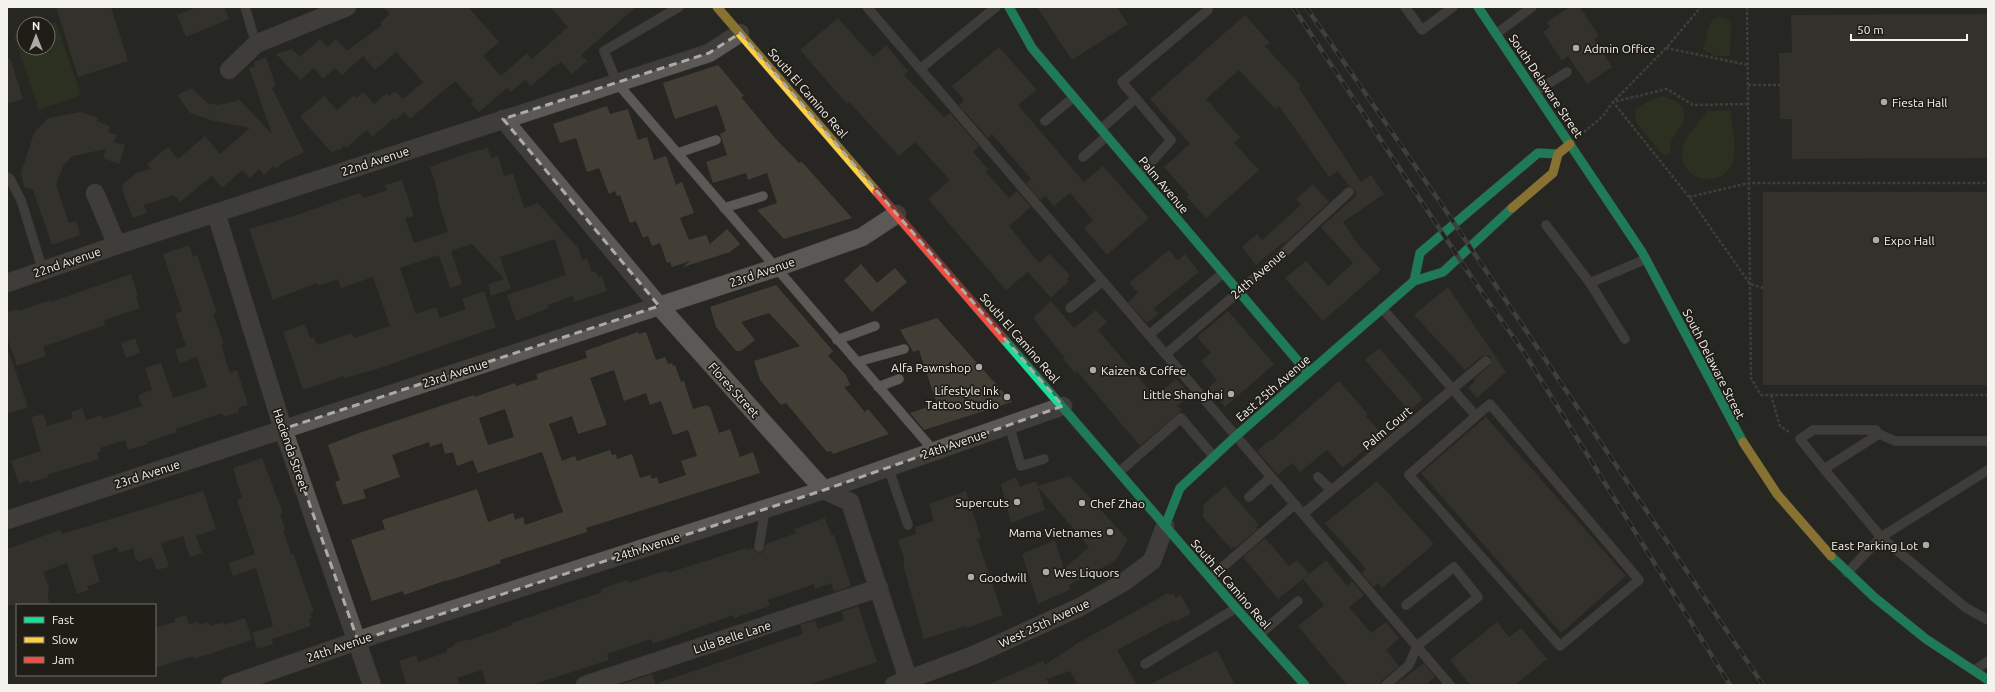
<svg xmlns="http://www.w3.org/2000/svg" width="1995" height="692" viewBox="0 0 1995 692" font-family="Ubuntu,sans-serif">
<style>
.green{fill:#343c1e}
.building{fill:#423e36;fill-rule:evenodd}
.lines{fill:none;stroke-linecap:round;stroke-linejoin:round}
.lane-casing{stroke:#464441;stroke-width:10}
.street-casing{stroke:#464441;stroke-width:19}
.fast-casing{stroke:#464441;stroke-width:10}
.slow-casing{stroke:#464441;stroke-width:10}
.jam-casing{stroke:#464441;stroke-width:10}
.path{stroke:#5c5b58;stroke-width:2.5;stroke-dasharray:3 2;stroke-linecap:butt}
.lane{stroke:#5b5956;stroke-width:9}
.street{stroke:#5b5956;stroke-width:18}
.fast{stroke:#16e098;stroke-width:9}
.slow{stroke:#ffcf43;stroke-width:9}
.jam{stroke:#f24e42;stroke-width:9}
.rail-casing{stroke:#5e5d5b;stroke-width:4.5}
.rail{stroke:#201d16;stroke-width:3;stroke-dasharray:9;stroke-linecap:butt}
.marked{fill:none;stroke:#acaba6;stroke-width:3;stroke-dasharray:8 5;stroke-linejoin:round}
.poi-dot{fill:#acaba6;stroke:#201d16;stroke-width:1.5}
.labels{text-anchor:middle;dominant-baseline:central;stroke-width:3.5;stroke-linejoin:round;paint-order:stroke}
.poi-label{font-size:12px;fill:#f4f2ed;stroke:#201d16;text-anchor:start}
.street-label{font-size:12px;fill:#f4f2ed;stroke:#201d16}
</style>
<rect width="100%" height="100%" fill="#272622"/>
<!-- green -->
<g class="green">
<path d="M1718,17L1725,18L1731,22L1730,56H1715L1702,49C1709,38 1705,21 1718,17Z"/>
<path d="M56,22L81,95L39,110L14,36L24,32V48H48V24Z"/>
<path d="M1662,96L1675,101L1683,107L1685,119L1671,141L1670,154H1662L1636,122L1635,110L1646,102Z"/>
<path d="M1730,110C1732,125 1736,142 1734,156C1730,192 1674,183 1683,147C1686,134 1700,123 1707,111Z"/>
</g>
<!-- building -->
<g class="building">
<path d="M56,7H111L128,61L78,77Z"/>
<path d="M197,7H224L229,19L186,37L177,15Z"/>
<path d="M383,7H468L499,42L483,56L501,76L527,53L532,59L568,27L550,7H636L581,55L587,61L572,74L561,62L555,67L554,66L531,86L525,80L511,92L507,88L479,112L471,104L474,101L455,81L410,119L404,112L396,120L394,118L372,137L367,130L346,148L344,145L339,151L337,149L332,153L300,117L324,96L337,110L354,95L357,98L363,92L374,104L387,93L389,96L395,91L403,99L423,82L396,52L375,70L363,56L342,75L335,68L323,79L314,68L301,80L276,54L292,49L300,57L320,39L327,47L336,39L347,51L382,25L380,23L390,14Z"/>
<path d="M1037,7H1117L1128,24L1072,60Z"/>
<path d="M1570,7H1580L1599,36L1594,39L1612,67L1587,84L1568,56L1562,61L1543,32L1550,27L1547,22Z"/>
<path d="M1988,14V158L1792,159V119H1780L1779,53H1792L1791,15Z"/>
<path d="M1245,15L1270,43L1265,46L1301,86L1299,88L1361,182L1371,175L1384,194L1343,222L1353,236L1352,237L1381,270L1323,321L1285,278L1306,261L1328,286L1353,263L1321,227L1356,196L1355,191L1353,188L1349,186L1338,171L1329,177L1279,106L1275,109L1239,70L1206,99L1240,137L1234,143L1259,170L1206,218L1187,197L1189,195L1164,167L1190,144L1150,99Z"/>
<path d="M838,18L873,57L886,45L908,71L904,75L944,117L950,113L979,146L973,152L988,169L986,172L1009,198L1017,191L1031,207L1009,226L1039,263L1050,254L1070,275L1067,279L1069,281L1051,298L1028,272L1006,290L928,199L950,180L915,142L899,156L849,102L847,104L800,50Z"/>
<path d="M999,47L1037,90L1018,105L1084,182L1103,166L1149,218L1107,255L1084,228L1093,220L1070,193L1054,206L1045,196L1040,200L1026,183L1031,179L992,134L988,138L959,105L964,100L952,86Z"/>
<path d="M266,57L276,86L272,88L304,152L284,162L276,169L274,166L264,175L259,169L250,178L244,171H241L222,188L212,176L180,202L174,195L144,205L147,213L133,218L122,190L124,189L122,185L136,173L151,169L147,164L168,147L178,159L205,136L220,154L250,128L210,120L190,113L177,95L192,88L207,103L218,105L240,100L272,134L249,68L255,66L254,62Z"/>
<path d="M10,58L23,99L7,104V59Z"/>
<path d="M718,65L744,96L741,97L775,138L799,163L802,162L852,218L784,239L757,210L777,203L767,173L748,180L746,173L713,183L706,162L727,155L720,134L726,131L717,105L675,119L663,83Z"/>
<path d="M607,106L610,114L628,109L638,140L647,137L654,160L666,156L676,185L682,182L694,213L680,218L689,240L706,235L710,244L727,229L740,244L730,252L683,267L690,261L672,267L670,262L667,263L660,243L652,246L648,236L643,238L636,221L630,223L620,195L617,196L615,191L609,194L599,168L587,172L576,138L560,143L553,124Z"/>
<path d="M80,112L98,118L97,121L110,126L108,132L117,135L114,142L125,145L119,164L103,158L106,149L72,156L63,166L56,185L69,223L76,221L80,235L52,245L33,190L24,187L21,173L34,133L48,118Z"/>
<path d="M488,148L491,158L498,156L504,176L513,173L524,208L538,203L575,245L577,244L582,260L587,258L592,272L595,271L598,277L602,276L607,291L574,302L573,296L548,305L549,308L516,321L507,295L566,275L555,239L500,257L511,289L491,296L488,284L504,279L472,244L451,251L462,284L450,288L439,255L400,268L416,314L436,307L440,318L466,309L462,299L484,291L496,327L377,369L345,378L344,376L303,390L283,332L305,324L310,338L314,337L317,345L352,333L354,338L390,326L373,277L341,288L338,279L318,286L317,283L273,300L249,229L294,216L359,193L364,198L387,190L385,185L402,180L414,216L405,218L414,243L448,232L437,197L439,196L430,167L468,153Z"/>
<path d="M1313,184L1329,202L1285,243L1284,242L1256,265L1242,247L1257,234L1262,240L1301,205L1296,199Z"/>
<rect x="1763" y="192" width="225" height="193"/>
<path d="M189,245L193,256L197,255L217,313L213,314L224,344L221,345L230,373L237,370L248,405L238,408L239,412L224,417L222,413L176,429L177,432L147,442L148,444L128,450L125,440L100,448L101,452L97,453L99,459L47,475L48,477L29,483L28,480L19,484L11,461L41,451L31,417L43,414L47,426L73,418L71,412L82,408L86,420L102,415L103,419L142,406L138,395L152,390L145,368L161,363L173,398L207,387L197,357L180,363L175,350L186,346L175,314L182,311L163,254Z"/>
<path d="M1169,250L1178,261L1185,254L1199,272L1154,308L1158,314L1147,323L1128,302L1138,293L1129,283Z"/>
<path d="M861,264L877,283L895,268L907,282L872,312L844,280Z"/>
<path d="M131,274L138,296L136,297L140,308L104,320L105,325L43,347L46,356L17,366L7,338V312L17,309L18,311L50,300L51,302Z"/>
<path d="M776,285L833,351L828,356L846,375L850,385L844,387L865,412L868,409L889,434L833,454L831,451L827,452L786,403L781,405L760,380L754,361L800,346L769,313L741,322L755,340L741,351H736L716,327L710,307Z"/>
<path d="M1448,287L1506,372L1477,398L1468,388L1475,381L1474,379L1490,365L1491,357L1488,355L1482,356L1465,370L1414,315Z"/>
<path d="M1051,301L1074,328L1096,310L1107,322L1098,330L1155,397L1176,379L1190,395L1177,406L1182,410L1140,446L1077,371L1075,373L1063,359L1065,358L1033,318Z"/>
<path d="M1228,311L1274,364L1225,407L1208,388L1217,380L1201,361L1211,353L1197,337Z"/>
<path d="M937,318L1012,402L924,430L910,413L937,404L919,350L913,352L900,330Z"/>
<path d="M638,332L639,334L646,332L656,360L665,357L668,364L672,363L673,366L675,365L681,382L684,381L693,409L707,405L708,407H710L719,433L730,429L740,457L753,452L760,473L586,528L587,532L500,560L501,563L447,581V580L404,595L403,591L372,601L351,540L385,529L382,520L477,489L488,522L513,513L515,520L523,517L525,525L563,512L542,452L478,473L473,460L457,466L453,452L445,454L442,443L430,447L429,442L392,455L400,477L363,490L366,498L343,505L335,482L340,480L328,445L359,433L474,395V397L515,383L516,386L538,379L536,374L587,358L585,351ZM614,370L624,401L646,393L650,405L661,401L673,435L688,430L697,456L681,461L686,475L659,484L657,477L652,479L650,475L640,478L632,454L617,459L616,454L612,455L610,450L577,461L575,456L562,461L549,424L572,416L578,434L607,425L590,378ZM505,409L514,437L488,445L479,418Z"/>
<path d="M135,338L140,353L126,358L121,343Z"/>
<path d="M1379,348L1423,399L1409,411L1365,360Z"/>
<path d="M9,352L28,407L7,414V353Z"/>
<path d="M1339,381L1368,414L1366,416L1385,438L1373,448L1370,445L1343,468L1327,450L1300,472L1292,463L1278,475L1257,451L1271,439L1272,440Z"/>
<path d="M1486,417L1626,576L1561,633L1421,473Z"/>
<path d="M262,458L283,513L280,514L285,529L283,530L291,554L293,553L314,612L310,613L312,618L309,620L311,626L272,639L273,644L257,649L252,633L273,626L256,568L233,576L229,563L255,554L237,500L242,498L233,468Z"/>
<path d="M1070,476L1128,540L1115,561L1069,585L1071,589L1038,604L1022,554L1055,540L1064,569L1089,547L1038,487L1045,510L1011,523L1001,484L1016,477L1020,487L1036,481L1038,486Z"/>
<path d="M1377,481L1434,544L1382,588L1378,583L1374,587L1362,573L1366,569L1325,523Z"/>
<path d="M1225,486L1259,525L1256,527L1258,529L1235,548L1234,546L1231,549L1203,517L1204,504Z"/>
<path d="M203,491L216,529L196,536L202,553L190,557L183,536L161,543L169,567L156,570L152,557L139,562L138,559L136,560L133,548L119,553L117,547L92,556L100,582L87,586L89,590L77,594L67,563L43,572L49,588L48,598L50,605H7V549L60,530L62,534Z"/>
<path d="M966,491L981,538L977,539L1003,615L967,628V626L924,639L904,568V558L898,540L916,534L915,527L934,521L929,504Z"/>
<path d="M825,518L831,535H834L851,586L834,592L831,583L815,589L814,584L768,600L770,606L734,618L733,615L653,644L651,639L607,654L609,660L532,685H487L482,670L457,678L459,685H407L399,661L416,655L418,662L447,652L446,649L455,646L454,644L466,639L467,641L512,625V623L602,592L601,589L627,580L628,583L667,570L668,573L746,548L747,550L753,548L756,552L761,553L764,550L766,544L796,533L794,529Z"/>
<path d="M1265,538L1289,566L1297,560L1309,574L1278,599L1243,557Z"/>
<path d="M1326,560L1347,586L1352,581L1364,595L1349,607L1371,633L1386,622L1399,638L1386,650L1399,666L1382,680L1380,685H1347L1298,626L1324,605L1303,579Z"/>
<path d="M1168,593L1170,595L1173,593L1175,598L1181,595L1191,614L1175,622L1174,620L1117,650L1137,685H1078L1070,671L1046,679L1050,685H987L1043,661L1045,665L1078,643Z"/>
<path d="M858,606L877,662L808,685H659L658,683L803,634L800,625L815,620L818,629L844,620L841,612Z"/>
<path d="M186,615L189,624L198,622L199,625L208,622L210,626L223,622L224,625L245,618L252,640L194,659L193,656L155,668V628L175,622L174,619Z"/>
<path d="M1497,622L1509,637L1521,628L1547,659L1515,685H1470L1450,660Z"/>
<path d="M1217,650L1235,685H1149Z"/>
<path d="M1424,663L1435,677L1426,685H1395Z"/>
<path d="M652,674L656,685H619Z"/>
</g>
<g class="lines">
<!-- lane casing -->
<g class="lane-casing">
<g id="lane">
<path d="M245,7L256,44"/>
<path d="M679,7L604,51L617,83L934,451"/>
<path d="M867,7L1450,685"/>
<path d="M1405,7L1422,30L1453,7"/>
<path d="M1496,34L1532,7"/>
<path d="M920,69L996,7"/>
<path d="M1535,92L1567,72"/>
<path d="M1045,121L1074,97"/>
<path d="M1101,129L1136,98"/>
<path d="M678,153L716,140"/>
<path d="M1083,157L1107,136"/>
<path d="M1140,175L1171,140L1122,82L1208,10V7"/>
<path d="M7,177L10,179L21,200L43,271"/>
<path d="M724,208L763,196"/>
<path d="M1546,225L1590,283L1625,339"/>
<path d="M1590,283L1646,259"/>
<path d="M1070,308L1103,281"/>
<path d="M1382,308L1476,416L1409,475L1560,646L1639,580L1490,404L1476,416"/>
<path d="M1149,335L1223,273"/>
<path d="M837,340L875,326"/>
<path d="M1166,354L1277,259L1349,192"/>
<path d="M857,362L904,349"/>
<path d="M878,387L899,379"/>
<path d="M1009,425L1021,466L1044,459"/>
<path d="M888,467L908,525"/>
<path d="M1824,469L1800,439L1813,430H1876L1879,434"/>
<path d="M1988,470L1881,537L1966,608L1988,620"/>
<path d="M1119,472L1181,418L1214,457"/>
<path d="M1318,477L1331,490"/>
<path d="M1249,497L1271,477"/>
<path d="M1303,514L1486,361"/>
<path d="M759,547L765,509"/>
<path d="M1847,573L1881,537L1824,469L1879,434L1895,441H1988"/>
<path d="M1210,578L1295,504"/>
<path d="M1260,634L1298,601"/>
<path d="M1145,664L1236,608"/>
<path d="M1975,670L1988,661"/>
<path d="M1386,685L1409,665L1417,646L1478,597L1454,567L1406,605"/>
</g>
</g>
<!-- street casing -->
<g class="street-casing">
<g id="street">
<path d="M229,70L256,44L347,7"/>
<path d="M503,119L659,306L824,490L850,502L910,685"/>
<path d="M95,193L117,245"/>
<path d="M216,213L283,429L372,685"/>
<path d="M7,283L117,245L709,53L740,33"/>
<path d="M7,520L775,268L862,237L897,214"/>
<path d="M230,685L377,634L824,490L1063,406"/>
<path d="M585,685L879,588"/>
<path d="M894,685L974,655L1080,607L1124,582L1152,561L1165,526"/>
</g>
</g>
<!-- fast casing -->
<g class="fast-casing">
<g id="fast">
<path d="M1009,7L1032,48L1308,373"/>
<path d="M1478,7L1642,252L1743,442"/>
<path d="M1414,281L1420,253L1538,153L1558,154"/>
<path d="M1003,338L1236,608L1305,685"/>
<path d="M1165,526L1180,488L1236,436L1414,281L1443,272L1512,208"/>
<path d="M1831,556L1874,597L1926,639L1988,680"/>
</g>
</g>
<!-- slow casing -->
<g class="slow-casing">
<g id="slow">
<path d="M717,7L877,192"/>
<path d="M1512,208L1553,173L1558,154L1570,144"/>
<path d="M1743,442L1777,494L1831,556"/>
</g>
</g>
<!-- jam casing -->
<g class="jam-casing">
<path id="jam" d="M877,192L1003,338"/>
</g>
<!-- path -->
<g class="path">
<path d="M1747,7L1751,378L1761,395H1988"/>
<path d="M1666,48L1748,65"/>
<path d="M1748,85H1780"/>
<path d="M1748,104L1693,105L1667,89L1613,102L1689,197L1750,284L1763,288"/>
<path d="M1584,132L1603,116L1613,102L1666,48L1701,7"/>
<path d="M1689,197L1749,183H1988"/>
<path d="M1771,395L1780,426L1791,433"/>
</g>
<!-- lane -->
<use href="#lane" class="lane"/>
<!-- street -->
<use href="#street" class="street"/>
<!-- fast -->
<use href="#fast" class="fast"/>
<!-- slow -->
<use href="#slow" class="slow"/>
<!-- jam -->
<use href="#jam" class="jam"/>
<!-- rail casing -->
<g class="rail-casing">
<g id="rail">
<path d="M1293,7L1470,275L1523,351L1730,685"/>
<path d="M1306,7L1444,208L1763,685"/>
</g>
</g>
<!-- rail -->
<use href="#rail" class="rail"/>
</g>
<!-- marked area -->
<path d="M0 0H1995V692H0ZM740,33L1063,406L824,490L358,641L283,429L659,306L503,119L709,53Z" fill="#272622" fill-opacity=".55" fill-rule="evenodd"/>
<path class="marked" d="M740,33L1063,406L824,490L358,641L283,429L659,306L503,119L709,53Z"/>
<!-- markers -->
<g class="poi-dot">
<circle cx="1576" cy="48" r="4"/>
<circle cx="1884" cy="102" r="4"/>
<circle cx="1876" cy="240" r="4"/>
<circle cx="979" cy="367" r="4"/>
<circle cx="1093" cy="370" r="4"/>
<circle cx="1231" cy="394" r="4"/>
<circle cx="1007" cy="397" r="4"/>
<circle cx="1017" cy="502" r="4"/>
<circle cx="1082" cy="503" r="4"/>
<circle cx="1110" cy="532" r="4"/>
<circle cx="1926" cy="545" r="4"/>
<circle cx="1046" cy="572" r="4"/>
<circle cx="971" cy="577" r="4"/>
</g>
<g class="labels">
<!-- poi labels -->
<g class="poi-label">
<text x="1584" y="48">Admin Office</text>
<text x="1892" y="102">Fiesta Hall</text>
<text x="1884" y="240">Expo Hall</text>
<text x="971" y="367" text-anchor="end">Alfa Pawnshop</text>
<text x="1101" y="370">Kaizen &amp; Coffee</text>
<text x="999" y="390" text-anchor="end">Lifestyle Ink<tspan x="999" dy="14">Tattoo Studio</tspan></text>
<text x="1223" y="394" text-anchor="end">Little Shanghai</text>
<text x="1009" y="502" text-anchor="end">Supercuts</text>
<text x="1090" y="503">Chef Zhao</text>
<text x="1102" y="532" text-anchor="end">Mama Vietnames</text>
<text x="1918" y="545" text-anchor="end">East Parking Lot</text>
<text x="1054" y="572">Wes Liquors</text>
<text x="979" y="577">Goodwill</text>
</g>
<!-- street labels -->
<g class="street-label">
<text transform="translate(1546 86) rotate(56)">South Delaware Street</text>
<text transform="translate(808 93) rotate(49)">South El Camino Real</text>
<text transform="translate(375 161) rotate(-18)">22nd Avenue</text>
<text transform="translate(1164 185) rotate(50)">Palm Avenue</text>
<text transform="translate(67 262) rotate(-19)">22nd Avenue</text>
<text transform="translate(762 272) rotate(-19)">23rd Avenue</text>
<text transform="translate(1258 274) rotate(-41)">24th Avenue</text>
<text transform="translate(1020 338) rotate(49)">South El Camino Real</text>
<text transform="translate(1714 364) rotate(63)">South Delaware Street</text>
<text transform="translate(455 373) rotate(-18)">23rd Avenue</text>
<text transform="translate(1273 388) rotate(-41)">East 25th Avenue</text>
<text transform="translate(734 390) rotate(48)">Flores Street</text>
<text transform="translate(1387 428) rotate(-40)">Palm Court</text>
<text transform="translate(954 444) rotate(-19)">24th Avenue</text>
<text transform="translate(291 450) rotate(71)">Hacienda Street</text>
<text transform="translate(147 474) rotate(-18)">23rd Avenue</text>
<text transform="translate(647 547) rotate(-18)">24th Avenue</text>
<text transform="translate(1231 584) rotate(49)">South El Camino Real</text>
<text transform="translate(1044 623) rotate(-25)">West 25th Avenue</text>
<text transform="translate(732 637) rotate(-18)">Lula Belle Lane</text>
<text transform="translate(339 647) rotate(-19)">24th Avenue</text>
</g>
</g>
<!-- border -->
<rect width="1995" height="692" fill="none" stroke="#f4f2ed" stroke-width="16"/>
<!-- legend -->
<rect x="16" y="604" width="140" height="72" fill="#201d16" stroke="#75726c"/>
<rect x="24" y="617" width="20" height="6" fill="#16e098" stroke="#75726c"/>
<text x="52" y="624" font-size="12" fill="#f4f2ed">Fast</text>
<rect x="24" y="637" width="20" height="6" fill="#ffcf43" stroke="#75726c"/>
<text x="52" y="644" font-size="12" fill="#f4f2ed">Slow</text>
<rect x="24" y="657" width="20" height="6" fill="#f24e42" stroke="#75726c"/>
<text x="52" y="664" font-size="12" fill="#f4f2ed">Jam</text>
<!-- north arrow -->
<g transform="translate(36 36)"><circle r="19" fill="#201d16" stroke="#75726c"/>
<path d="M0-3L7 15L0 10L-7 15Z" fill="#acaba6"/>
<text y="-6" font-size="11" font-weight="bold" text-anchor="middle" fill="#f4f2ed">N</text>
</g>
<!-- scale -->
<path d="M1851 34v6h116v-6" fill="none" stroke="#f4f2ed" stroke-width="2"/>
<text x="1857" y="34" font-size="12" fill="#f4f2ed" stroke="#201d16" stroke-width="3" paint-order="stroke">50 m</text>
</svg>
